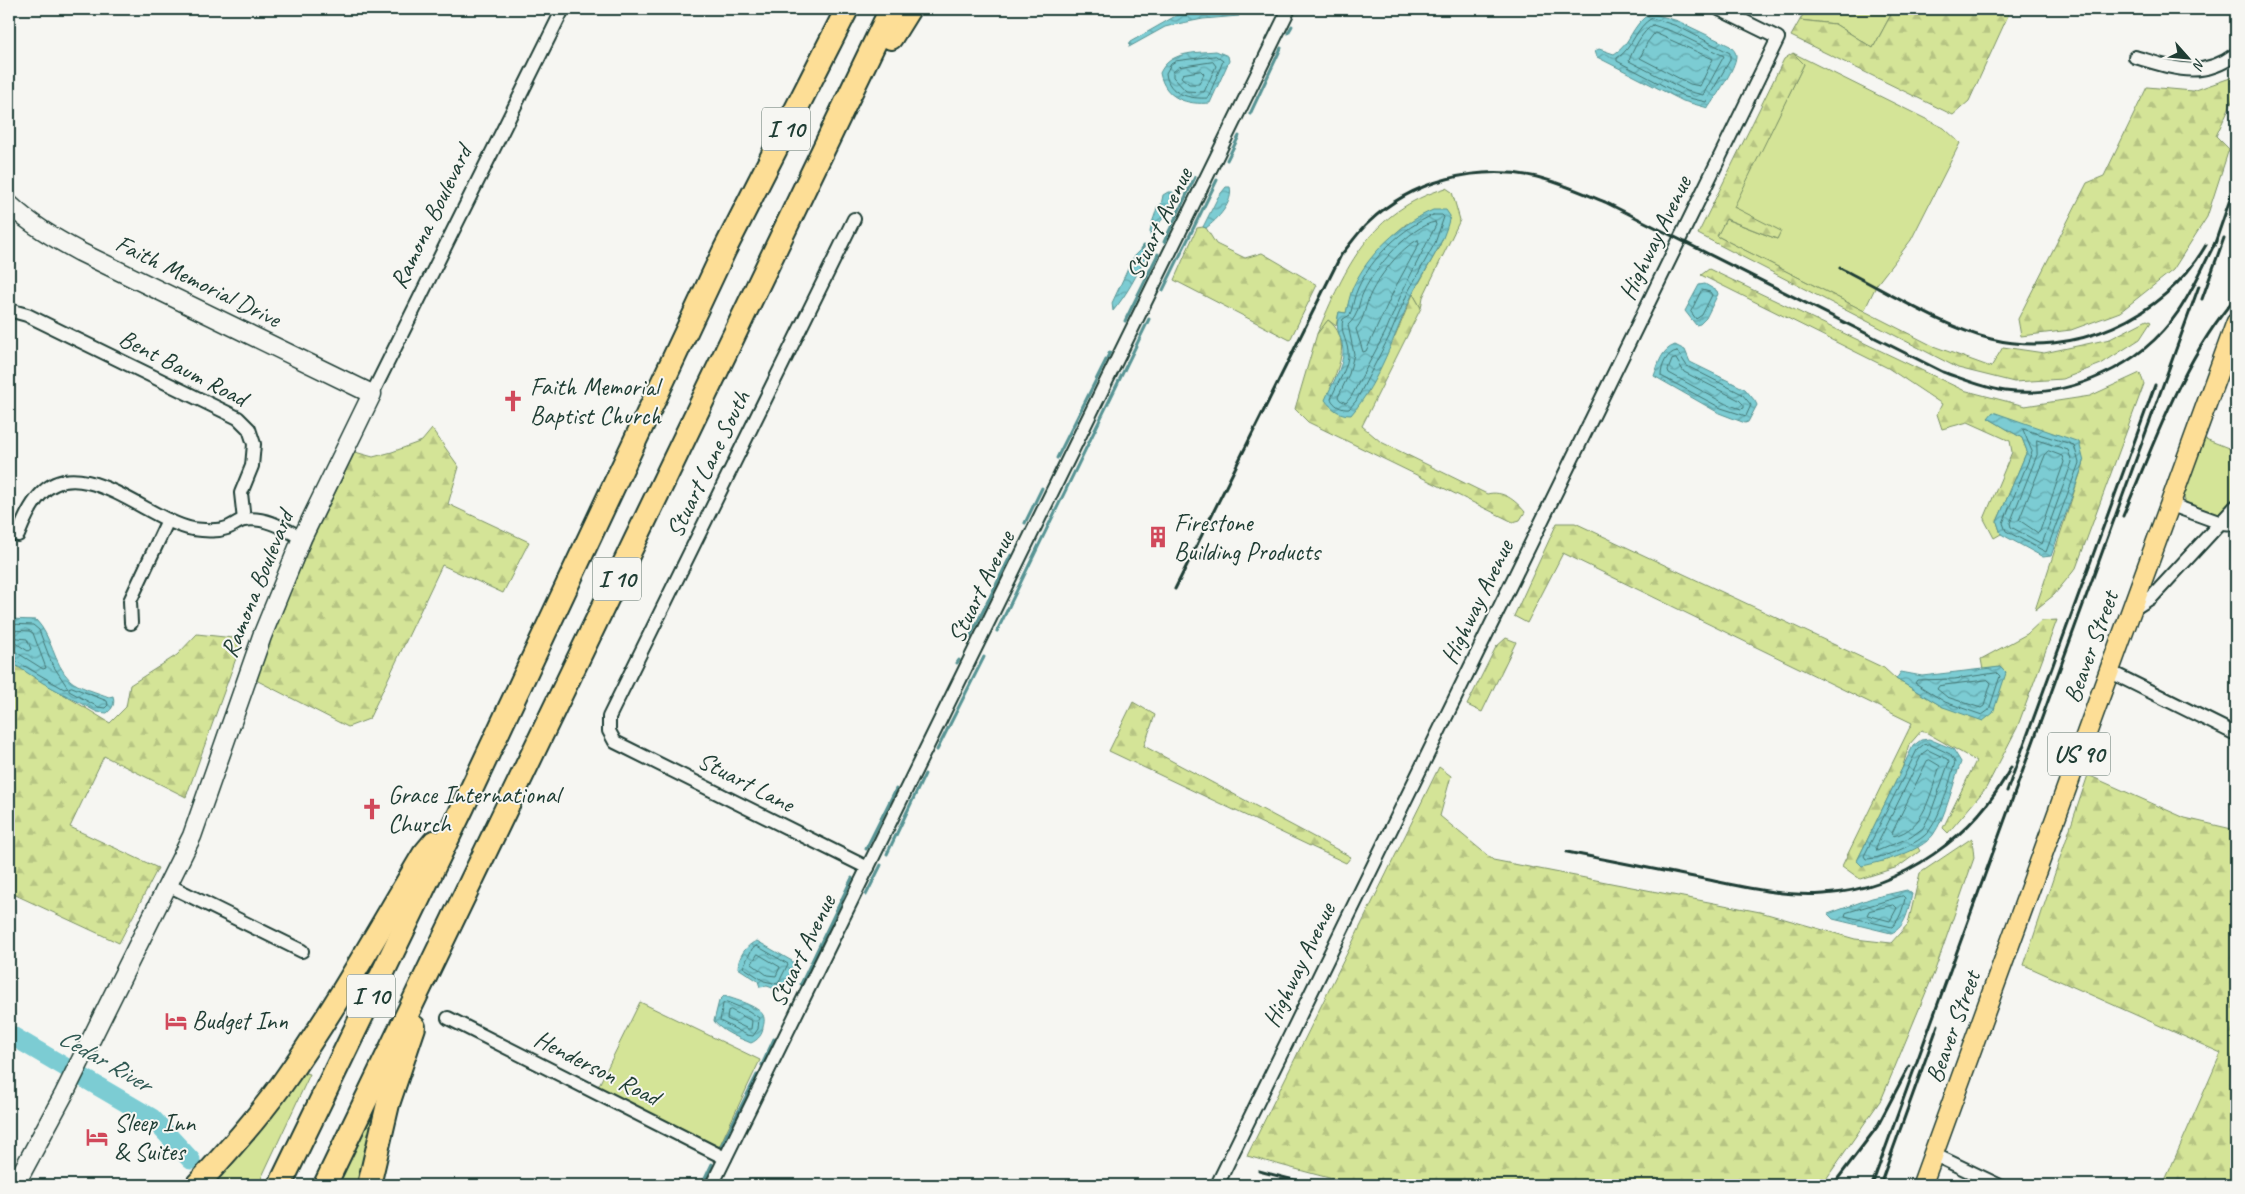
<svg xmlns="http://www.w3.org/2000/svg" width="2245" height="1194" viewBox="0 0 2245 1194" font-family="Caveat,sans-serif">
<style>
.green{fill:#d4e497;stroke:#7a9066}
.forest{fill:url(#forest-firs);stroke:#7a9066}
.water{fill:url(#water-waves);stroke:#569393}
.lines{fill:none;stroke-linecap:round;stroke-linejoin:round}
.shore{stroke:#447674;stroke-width:1}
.stream{stroke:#569393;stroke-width:3}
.river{stroke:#7bccd3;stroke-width:19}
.street-casing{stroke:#1f3d34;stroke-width:16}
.secondary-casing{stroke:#1f3d34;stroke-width:21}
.primary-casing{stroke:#1f3d34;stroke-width:22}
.highway-casing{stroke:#1f3d34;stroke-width:26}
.street{stroke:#f6f6f2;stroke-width:12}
.secondary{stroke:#f6f6f2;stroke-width:18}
.primary{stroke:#fdde96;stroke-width:19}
.highway{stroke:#fdde96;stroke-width:22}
.rail{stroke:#1f3d34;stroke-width:3}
.labels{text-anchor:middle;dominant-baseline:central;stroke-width:4;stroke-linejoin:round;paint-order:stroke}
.shield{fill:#f6f6f2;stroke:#60746d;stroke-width:1}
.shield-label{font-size:24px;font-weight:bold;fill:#1f3d34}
.street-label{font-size:25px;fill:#1f3d34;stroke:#f6f6f2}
.poi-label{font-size:25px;fill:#1f3d34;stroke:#f6f6f2;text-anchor:start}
.water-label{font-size:26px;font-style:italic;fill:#315a54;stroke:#f6f6f2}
</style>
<defs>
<pattern id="forest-firs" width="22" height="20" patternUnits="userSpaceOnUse" patternTransform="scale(1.25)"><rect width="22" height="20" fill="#d4e497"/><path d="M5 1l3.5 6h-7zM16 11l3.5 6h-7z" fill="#b6c483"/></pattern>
<pattern id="water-waves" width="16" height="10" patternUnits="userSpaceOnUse" patternTransform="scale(1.25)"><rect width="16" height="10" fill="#7bccd3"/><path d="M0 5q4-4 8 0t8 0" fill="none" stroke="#64a7ac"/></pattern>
</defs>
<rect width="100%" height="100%" fill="#f6f6f2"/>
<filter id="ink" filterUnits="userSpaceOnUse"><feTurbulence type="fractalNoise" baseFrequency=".02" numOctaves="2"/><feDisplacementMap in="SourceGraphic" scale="10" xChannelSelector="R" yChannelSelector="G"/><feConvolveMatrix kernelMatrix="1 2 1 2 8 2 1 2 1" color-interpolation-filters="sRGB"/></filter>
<g filter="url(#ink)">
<!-- green -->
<g class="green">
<path d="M1806,9H1894L1873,48L1835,24L1800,20Z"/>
<path d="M1793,53L1944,128L1960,143L1911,240L1877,284L1864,311L1717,236L1725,219L1777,239L1780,231L1733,207L1804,64Z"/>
<path d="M1446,188L1452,192L1460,220L1423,297L1421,308L1413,294L1440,245L1450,216L1406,224L1383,245L1353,287L1346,313L1339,312L1336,326L1328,320L1317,334C1346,266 1370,211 1446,188Z"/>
<path d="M2203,438L2236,451V499L2225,512L2216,514L2190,505L2185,501L2183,494Z"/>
<path d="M640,1002L760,1060L718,1149L598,1087Z"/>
<path d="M301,1072L310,1074L258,1185H203Z"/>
<path d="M388,1084L365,1185H337Z"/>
</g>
<!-- forest -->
<g class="forest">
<path d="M1894,9H2011L1969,101L1953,115L1791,36L1800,20L1835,24L1873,48Z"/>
<path d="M1793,53L1804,64L1734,207L1781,231L1777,239L1726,219L1717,236L1933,346L1991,367L2003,347L2044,353L2110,339L2147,320L2151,322L2140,339L2101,364L2063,379L2014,382L1958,368L1698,234L1784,59Z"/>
<path d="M2236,76V93L2216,136L2229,149L2207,217L2173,270L2120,312L2071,330L2021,336L2018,319L2087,183L2104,176L2147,87L2193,91Z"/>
<path d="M1203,227L1206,228L1216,244L1245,258L1262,253L1317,285L1290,340L1174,280L1197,228Z"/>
<path d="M1709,269L1963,390L2025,406L2090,396L2140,373L2144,384L2076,568L2054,595L2035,610L2084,462L1988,418L2022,438L2027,451L1997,522L2001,534L1994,538L1984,519L2012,452L2010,441L1968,422L1942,429L1937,414L1942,404L1888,368L1701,275Z"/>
<path d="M1413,294L1421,308L1362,426L1381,442L1487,494C1503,490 1515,500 1525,512L1520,520L1513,522L1308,422L1295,409L1317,334L1328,320C1350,337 1341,365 1330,386L1395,337Z"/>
<path d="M432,429L459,467L448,504L529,542L503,593L442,565L369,719L348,727L252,678L313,539L355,452L373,457L392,452L422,441Z"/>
<path d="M1557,523H1575L1884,668L1896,679L1943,707L2000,667L1983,670L1981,659L2027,634L2041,621L2057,620L2017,728L1986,788L1948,833L1943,828L1976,761L1922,730L1909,745L1902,769L1857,861H1884L1917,846L1920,851L1898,867L1860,879L1842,866L1912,723L1563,553L1527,623L1514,616Z"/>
<path d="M197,634L243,639L186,797L104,756L70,827L158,868L119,943L9,892V661L110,723L126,707L130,685L177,655Z"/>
<path d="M1506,638L1516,642L1482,712L1467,705L1496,647Z"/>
<path d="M1133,702L1155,715L1144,746L1351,857L1346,863L1109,751Z"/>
<path d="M1439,767L1451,776L1440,816L1493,860L1760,912L1855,939L1891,943L1908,924L1920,873L1972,838L1974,858L1934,973L1882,1098L1822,1185H1355L1247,1156Z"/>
<path d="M2088,775L2185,818L2236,830V1185H2163L2221,1053L2024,965Z"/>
</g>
<!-- water -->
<g class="water">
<path d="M1185,9H1227L1239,14V16L1203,19L1177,24L1165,27L1129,47L1130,42L1179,14Z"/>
<path d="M1651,13L1678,21L1730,46C1733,49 1736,52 1736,56C1736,68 1715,98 1708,108L1683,101L1597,57L1595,51L1599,49L1614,54C1631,45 1631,24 1651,13Z"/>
<path d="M1216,51L1228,56L1229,61L1210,103C1187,105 1165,99 1160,73C1170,51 1195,53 1216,51Z"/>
<path d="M1226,187H1230C1234,202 1217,220 1206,228L1203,227L1218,197Z"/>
<path d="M1168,192H1173L1175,195L1164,217L1150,235C1150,224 1155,217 1157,207L1161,205L1163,195Z"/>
<path d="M1433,210H1446L1450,216C1444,245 1425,269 1412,295C1394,335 1380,381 1351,415C1339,415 1332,409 1325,400C1331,385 1344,367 1343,351C1342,334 1334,333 1339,312L1346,313C1348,304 1350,295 1353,287C1368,254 1400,224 1433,210Z"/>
<path d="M1142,249L1146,256C1137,275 1127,294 1113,311L1112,303L1133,258Z"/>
<path d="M1705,284L1717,291L1718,294L1706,318L1700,324L1696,325L1685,311L1699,285Z"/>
<path d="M1675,345L1685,350L1690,362L1745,389L1755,401L1757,405L1748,422L1745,423L1719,413L1654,376C1659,363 1661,350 1675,345Z"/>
<path d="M1993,412L2079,442L2084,462L2051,556L2043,557L2001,534L1997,522L2027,451L2022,438L1988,418Z"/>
<path d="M9,619L36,620C52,636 53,663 70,680C77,687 99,693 109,697L113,696C115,704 113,708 107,713L97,712L43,683L9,661Z"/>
<path d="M2000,667L2006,673L1993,713L1983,721L1943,707L1896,679L1901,672L1922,676Z"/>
<path d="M1929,739L1953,749L1961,762C1953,783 1946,817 1933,835C1920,852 1882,862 1862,866L1857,861L1913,746L1921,740Z"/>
<path d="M1907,890L1912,894C1909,907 1906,928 1891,933L1833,919L1828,914L1872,898Z"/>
<path d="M757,941L792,961C795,970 786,985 778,990L767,986L760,987L758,981L738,968C738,957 747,944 757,941Z"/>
<path d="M724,996C734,999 758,1006 763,1015C765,1019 764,1024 763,1027C763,1034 758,1040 751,1043C739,1038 722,1032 714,1021L719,1001Z"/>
</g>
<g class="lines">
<!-- shore -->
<g class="shore">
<path d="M1652,18L1677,26L1730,53V60L1706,102L1685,97L1617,61V58C1633,49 1635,27 1652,18Z"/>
<path d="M1653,25L1674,32L1724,56L1703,95L1687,91L1629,61C1632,51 1643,30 1653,25Z"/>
<path d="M1655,33L1713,59L1700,86L1690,84L1640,58L1647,43Z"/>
<path d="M1216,56L1223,61L1208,98C1190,99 1168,95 1166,73L1171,64L1176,61Z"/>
<path d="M1213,62L1216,66L1204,92L1186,91L1173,77V72L1179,67Z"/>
<path d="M1201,71L1204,74L1199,84H1189L1181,77L1183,74Z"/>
<path d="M1433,215H1442L1444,217L1435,243L1408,292L1390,335L1356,401L1349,409C1341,410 1334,405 1331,399C1336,384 1350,367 1348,350C1346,339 1340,331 1343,319L1350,315C1353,306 1354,296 1358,288C1372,257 1402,228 1433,215Z"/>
<path d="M1435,222L1436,225L1403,290L1385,333L1351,397L1346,403L1340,400L1338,397L1349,374L1354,354L1348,325C1360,314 1357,305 1364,291C1374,269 1410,226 1435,222Z"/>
<path d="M1418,240L1419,244L1396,286L1366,351L1363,352L1356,329C1365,318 1365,305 1371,293C1379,277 1401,247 1418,240Z"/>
<path d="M1702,290L1710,292L1712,295L1702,315L1696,319L1691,312Z"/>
<path d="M1677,351L1687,366L1742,394L1751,405L1746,416L1721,408L1661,376C1661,366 1667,352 1677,351Z"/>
<path d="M1676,359L1684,372L1739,400L1744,405V408L1741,409L1724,403L1669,373L1668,370L1672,360Z"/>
<path d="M2023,429L2074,445L2079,463L2046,552L2006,531L2003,523L2032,452Z"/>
<path d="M2037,440L2068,450L2072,462L2042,544L2011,527L2010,523L2037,455Z"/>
<path d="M2049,451L2062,456L2064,462L2040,531L2038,533L2019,520L2046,453Z"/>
<path d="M9,624L33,625L39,630L52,664L68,688L64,689L9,657"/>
<path d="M9,630L30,631L33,633L46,668L43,669L16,652L9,651"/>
<path d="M9,637L27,639L31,649L28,651L17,644L9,643"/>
<path d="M1997,673L2000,676L1989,710L1982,715L1945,702L1915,683L1917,680L1954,679Z"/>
<path d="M1988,680L1991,683L1984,706L1981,708L1947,697L1937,689L1939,686Z"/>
<path d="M72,687L107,701L108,705L105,708L98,707L69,691V688Z"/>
<path d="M1929,744L1950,754L1955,762C1950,781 1941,815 1929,831C1919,844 1882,859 1866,859L1864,856L1917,750L1923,745Z"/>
<path d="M1928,750L1947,759L1949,762L1930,815L1923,828L1911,837L1877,851L1876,847L1922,754Z"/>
<path d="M1930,760L1940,766C1930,793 1925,830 1893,836L1892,833L1927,761Z"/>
<path d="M1903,896L1905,898C1903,909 1900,919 1892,927L1845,916L1846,913Z"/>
<path d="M1894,905L1897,908L1890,921L1867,915L1869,911Z"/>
<path d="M757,946L788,964L778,984L764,981L743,967L752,949Z"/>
<path d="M758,954L780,967L776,976L767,975L752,964Z"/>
<path d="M727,1002L749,1011L759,1018L758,1029L753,1036L747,1035L720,1021L723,1004Z"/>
<path d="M731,1010L752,1021L751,1029H748L727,1019L728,1011Z"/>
</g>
<!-- stream -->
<g class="stream">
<path d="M1288,33L1292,26"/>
<path d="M1250,114L1281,48"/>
<path d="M1227,160L1239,136"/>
<path d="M1164,242L1195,177"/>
<path d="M1142,249L1144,246"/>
<path d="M1163,290L1217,180"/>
<path d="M1125,321L1158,254"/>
<path d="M1057,458L1110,352"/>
<path d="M1025,523L1042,488"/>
<path d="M997,631L1149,319"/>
<path d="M968,641L1011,555"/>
<path d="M957,663L959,660"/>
<path d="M937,750L984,657"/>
<path d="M866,849L896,789"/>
<path d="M887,854L925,774"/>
<path d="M866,895L881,865"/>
<path d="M801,984L852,878"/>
<path d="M762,1065L774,1039"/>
<path d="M721,1146L757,1075"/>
<path d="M702,1185L712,1164"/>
</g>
<!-- river -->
<path class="river" d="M9,1034L152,1118L191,1160"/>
<!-- street casing -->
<g class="street-casing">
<g id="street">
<path d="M2135,57C2174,68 2201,80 2236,54"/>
<path d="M854,219L609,717V731L615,742L868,868"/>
<path d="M9,310L27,315L238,418L249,429L254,444L252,466L241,493L244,520"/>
<path d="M372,394L563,9"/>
<path d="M2169,504L2221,523L2236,524"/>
<path d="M18,535C24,520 30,506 40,495C80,450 149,521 193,529C204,530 216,532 227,528C233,526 238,521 244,520C264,516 285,529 302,538"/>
<path d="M2132,610L2152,597L2236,506"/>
<path d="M131,623L130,601L168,520"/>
<path d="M2109,671L2236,734"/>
<path d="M168,885L302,951"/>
<path d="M448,1018L725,1158"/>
<path d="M1933,1154L1998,1185"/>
<path d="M712,1185L1289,9"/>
<path d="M1217,1185L1778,38L1719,9"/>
</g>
</g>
<!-- secondary casing -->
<g class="secondary-casing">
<path id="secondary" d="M9,204C30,224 54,238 80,252L372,394L302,538L262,636L192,836L64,1094L15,1185"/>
</g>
<!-- primary casing -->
<g class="primary-casing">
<path id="primary" d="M1922,1185L2236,323"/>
</g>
<!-- highway casing -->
<g class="highway-casing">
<g id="highway">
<path d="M891,38L909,9"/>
<path d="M197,1185C227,1152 256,1120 282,1084C334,1011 378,931 424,854L434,842"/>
<path d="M280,1185L463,807L725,249L847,9"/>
<path d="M325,1185L891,9"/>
<path d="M369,1185L388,1104L414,1027"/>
</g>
</g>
<!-- street -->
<use href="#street" class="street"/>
<!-- secondary -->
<use href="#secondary" class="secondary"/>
<!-- primary -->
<use href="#primary" class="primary"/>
<!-- highway -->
<use href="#highway" class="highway"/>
<!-- rail -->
<g class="rail">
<path d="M2214,246L2236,182"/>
<path d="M1840,268C1886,291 1943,327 1991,339C2073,359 2164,318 2206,245"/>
<path d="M2202,299L2224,238"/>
<path d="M2123,516C2155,442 2182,360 2236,297"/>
<path d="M1175,589L1341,255C1350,245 1358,232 1368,223C1412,180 1478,164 1537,177C1561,183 1583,193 1605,202L1943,372C1963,379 1984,388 2005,391C2071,399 2141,366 2178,312C2193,290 2204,264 2216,241"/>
<path d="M2007,791L2155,385"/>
<path d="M1567,852C1612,861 1658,870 1704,879C1744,887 1784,897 1824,894C1902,889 1976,835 2011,767"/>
<path d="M1259,1171L1313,1185"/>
<path d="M1833,1185L1877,1127L1909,1066"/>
<path d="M1872,1185L2199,286"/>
<path d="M1880,1185L1938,1025"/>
</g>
</g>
</g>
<!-- icons -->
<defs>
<g id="church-bare" transform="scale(1.725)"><path d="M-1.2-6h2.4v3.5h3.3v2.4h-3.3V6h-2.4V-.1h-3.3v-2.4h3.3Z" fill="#d1495b" stroke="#f6f6f2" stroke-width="2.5" paint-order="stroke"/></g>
<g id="building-bare" transform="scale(1.725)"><path d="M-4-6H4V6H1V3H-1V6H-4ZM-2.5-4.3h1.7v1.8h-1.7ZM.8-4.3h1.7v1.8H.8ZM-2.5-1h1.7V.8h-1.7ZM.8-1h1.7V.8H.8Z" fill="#d1495b" stroke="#f6f6f2" stroke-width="2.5" paint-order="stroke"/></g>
<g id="hotel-bare" transform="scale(1.725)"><path d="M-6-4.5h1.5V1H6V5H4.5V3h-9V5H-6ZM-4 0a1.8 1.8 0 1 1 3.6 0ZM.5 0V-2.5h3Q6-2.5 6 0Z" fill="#d1495b" stroke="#f6f6f2" stroke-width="2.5" paint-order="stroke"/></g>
</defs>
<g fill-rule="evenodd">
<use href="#church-bare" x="513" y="401"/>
<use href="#building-bare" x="1158" y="537"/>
<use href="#church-bare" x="372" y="809"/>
<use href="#hotel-bare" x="176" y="1021"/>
<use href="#hotel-bare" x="97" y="1137"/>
</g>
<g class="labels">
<!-- shield labels -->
<g class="shield">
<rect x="762" y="107.5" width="48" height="43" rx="4"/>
<rect x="593" y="557.5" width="48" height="43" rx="4"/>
<rect x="2048" y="732.5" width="62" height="43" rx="4"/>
<rect x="347" y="974.5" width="48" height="43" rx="4"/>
</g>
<g class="shield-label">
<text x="786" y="129">I 10</text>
<text x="617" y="579">I 10</text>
<text x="2079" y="754">US 90</text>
<text x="371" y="996">I 10</text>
</g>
<!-- street labels -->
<g class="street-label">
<text transform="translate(431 217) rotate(-64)">Ramona Boulevard</text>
<text transform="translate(1159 224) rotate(-64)">Stuart Avenue</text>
<text transform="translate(1655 238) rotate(-64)">Highway Avenue</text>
<text transform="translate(198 281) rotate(26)">Faith Memorial Drive</text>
<text transform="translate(183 368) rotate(27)">Bent Baum Road</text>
<text transform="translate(708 464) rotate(-64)">Stuart Lane South</text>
<text transform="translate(257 584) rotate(-68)">Ramona Boulevard</text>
<text transform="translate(981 587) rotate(-64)">Stuart Avenue</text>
<text transform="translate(1477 602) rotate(-64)">Highway Avenue</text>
<text transform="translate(2091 647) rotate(-70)">Beaver Street</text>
<text transform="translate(746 782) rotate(27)">Stuart Lane</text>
<text transform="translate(802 951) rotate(-64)">Stuart Avenue</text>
<text transform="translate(1299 965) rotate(-64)">Highway Avenue</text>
<text transform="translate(1953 1027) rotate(-70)">Beaver Street</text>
<text transform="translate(597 1068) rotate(27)">Henderson Road</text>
</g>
<!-- poi labels -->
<g class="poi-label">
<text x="530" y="387">Faith Memorial<tspan x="530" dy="29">Baptist Church</tspan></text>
<text x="1174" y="523">Firestone<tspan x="1174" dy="29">Building Products</tspan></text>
<text x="388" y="795">Grace International<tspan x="388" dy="29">Church</tspan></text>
<text x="192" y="1021">Budget Inn</text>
<text x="114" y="1123">Sleep Inn<tspan x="114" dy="29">&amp; Suites</tspan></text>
</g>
<!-- water labels -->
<g class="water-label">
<text transform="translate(105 1060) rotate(30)">Cedar River</text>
</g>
</g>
<!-- margin -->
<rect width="2245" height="1194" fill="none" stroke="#f6f6f2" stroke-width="30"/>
<rect x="15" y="15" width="2215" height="1164" fill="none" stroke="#1f3d34" stroke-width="2" filter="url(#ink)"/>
<!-- north arrow -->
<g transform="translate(2188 58) rotate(117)" stroke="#f6f6f2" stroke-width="4" paint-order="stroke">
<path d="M0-4L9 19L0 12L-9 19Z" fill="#1f3d34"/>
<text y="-8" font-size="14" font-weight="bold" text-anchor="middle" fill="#1f3d34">N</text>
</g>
</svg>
